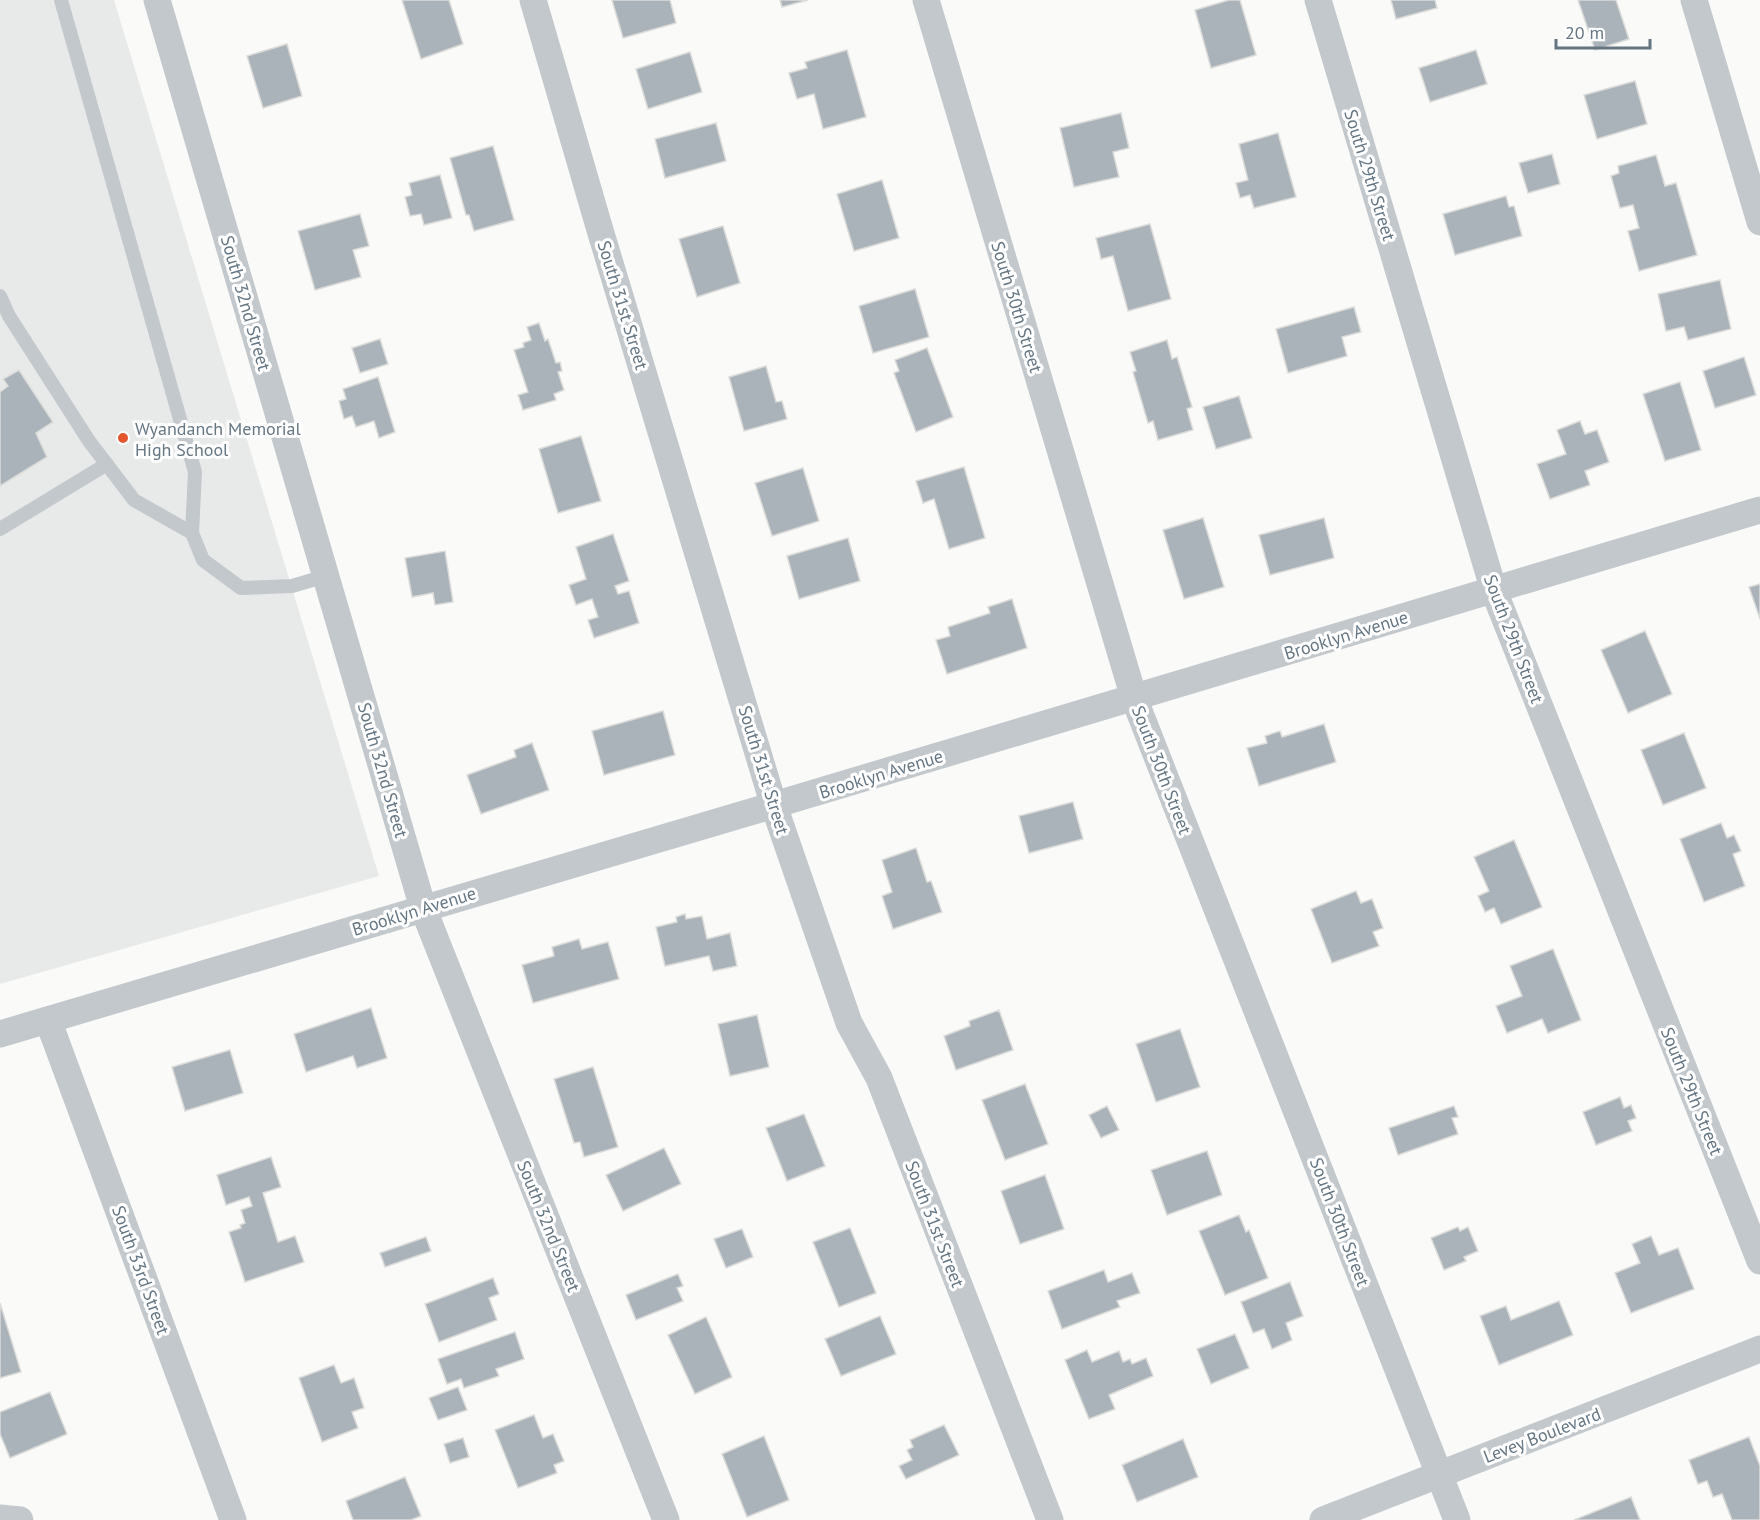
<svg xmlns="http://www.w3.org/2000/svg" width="1760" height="1520" viewBox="0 0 1760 1520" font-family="'PT Sans',sans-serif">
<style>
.built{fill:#e8e9e9}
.building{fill:#aab3b9;stroke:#dcdcda;stroke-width:1.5}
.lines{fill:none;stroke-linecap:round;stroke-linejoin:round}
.lane{stroke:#c3c8cc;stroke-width:14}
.street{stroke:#c3c8cc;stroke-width:27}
.poi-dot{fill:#e4572e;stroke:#fff;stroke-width:2}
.labels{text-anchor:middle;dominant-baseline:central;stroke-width:6;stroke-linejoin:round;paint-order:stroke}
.street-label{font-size:18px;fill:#657683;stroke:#fff}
.poi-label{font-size:18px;fill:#657683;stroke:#fff;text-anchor:start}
</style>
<rect width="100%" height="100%" fill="#fafaf8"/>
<!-- built -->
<path class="built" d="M0,0H114L379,876L0,984Z"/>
<!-- building -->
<g class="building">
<path d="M402,0H449L463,44L421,59Z"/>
<path d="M612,0H670L676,23L623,38Z"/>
<path d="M780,0H808L782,7Z"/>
<path d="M1229,0H1240L1256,55L1211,68L1195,10Z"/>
<path d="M1391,0H1435L1437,8L1396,19Z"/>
<path d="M1578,0H1616L1629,39L1595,50Z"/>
<path d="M287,44L302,96L263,108L247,56Z"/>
<path d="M847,50L866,117L823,129L814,94L797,99L789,73L807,68L805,62Z"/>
<path d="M1476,50L1487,84L1430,102L1419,68Z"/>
<path d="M690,52L702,92L648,109L636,69Z"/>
<path d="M1635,81L1647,124L1597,139L1584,95Z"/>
<path d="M1121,113L1129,148L1113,152L1119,177L1074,187L1060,128Z"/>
<path d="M716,123L726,161L665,178L655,139Z"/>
<path d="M1278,133L1296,197L1254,208L1250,195L1240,198L1236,183L1248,180L1239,144Z"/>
<path d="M493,146L514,220L474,231L469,215H466L450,158Z"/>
<path d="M1552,154L1560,184L1528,193L1519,163Z"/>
<path d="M1656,155L1665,186L1676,183L1697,255L1639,271L1628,231L1639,228L1633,205L1620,208L1611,176L1619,173L1618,166Z"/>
<path d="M440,175L452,218L424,225L421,214L410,216L405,197L412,195L409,183Z"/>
<path d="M882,180L899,238L854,251L837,194Z"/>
<path d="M1506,196L1509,207L1514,206L1522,236L1455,255L1443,214Z"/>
<path d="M360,214L369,246L353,250L361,277L315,290L298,231Z"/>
<path d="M1150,224L1171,299L1128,311L1113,256L1101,259L1096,238Z"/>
<path d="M723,226L740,283L697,297L679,239Z"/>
<path d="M1720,280L1731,329L1688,340L1684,327L1666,331L1658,294Z"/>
<path d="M915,289L929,337L873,353L859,306Z"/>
<path d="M1354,307L1361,332L1342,337L1347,356L1288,373L1276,329Z"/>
<path d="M539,323L545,341L548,339L556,363L560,362L562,371L558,372L564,390L554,394L556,400L523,410L518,395L528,392L514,350L524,347L523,343L531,340L527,327Z"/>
<path d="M380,339L388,364L360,373L352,348Z"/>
<path d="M1167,340L1172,359L1177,357L1192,407L1187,409L1193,430L1158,440L1153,421L1148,423L1133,372L1136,371L1130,352Z"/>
<path d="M927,348L953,417L916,432L894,373L899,371L895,360Z"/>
<path d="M1744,357L1756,395L1715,408L1703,371Z"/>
<path d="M766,366L776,402L782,401L787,419L744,431L729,377Z"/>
<path d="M19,370L53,422L36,433L47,457L0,486V392L8,386L3,379Z"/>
<path d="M378,377L395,432L379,438L374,421L356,427L352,416L344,419L339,401L346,399L343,389Z"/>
<path d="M1680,382L1701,450L1665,461L1643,394Z"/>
<path d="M1239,396L1252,438L1216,449L1203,407Z"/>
<path d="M1580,421L1585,434L1597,430L1609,462L1585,471L1590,485L1550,499L1537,464L1566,454L1557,430Z"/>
<path d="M581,436L601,501L558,513L539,449Z"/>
<path d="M964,467L985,538L949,549L934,499L923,503L916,481Z"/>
<path d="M803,468L819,521L772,536L755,483Z"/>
<path d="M1203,518L1224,587L1184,599L1163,530Z"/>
<path d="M1324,518L1334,558L1270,575L1259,535Z"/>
<path d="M613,534L629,581L615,586L618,594L629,591L639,623L594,638L588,620L598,617L592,599L576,605L569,585L586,579L576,547Z"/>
<path d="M848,538L860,581L799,599L787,556Z"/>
<path d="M445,551L453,602L435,605L433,593L412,597L405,558Z"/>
<path d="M1760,584V619L1749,587Z"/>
<path d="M1012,599L1027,648L947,674L936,640L950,636L948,627L990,613L988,607Z"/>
<path d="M1645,631L1672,694L1628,713L1601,650Z"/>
<path d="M663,711L675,755L604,775L592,731Z"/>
<path d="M1324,724L1336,762L1259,786L1247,748L1267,743L1265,736L1280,731L1282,737Z"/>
<path d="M1684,733L1706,788L1663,805L1641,750Z"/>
<path d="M532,743L549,790L481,814L467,775L516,757L514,750Z"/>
<path d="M1073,802L1083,839L1029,853L1019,816Z"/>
<path d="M1721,823L1727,838L1734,835L1741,851L1733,854L1745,886L1704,902L1680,839Z"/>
<path d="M1514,840L1542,907L1501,924L1494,908L1485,912L1478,896L1489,891L1474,857Z"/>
<path d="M916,848L927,882L931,881L942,912L893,929L882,896L892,892L882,860Z"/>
<path d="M1356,891L1361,903L1372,899L1383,928L1373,932L1379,946L1332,963L1311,909Z"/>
<path d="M685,914L686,919L702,916L707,939L730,933L737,966L713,971L709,956L665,966L656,927L677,922L676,917Z"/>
<path d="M579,939L582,949L608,942L619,979L533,1003L522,965L554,956L552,947Z"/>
<path d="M1553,949L1581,1020L1548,1033L1542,1019L1507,1033L1496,1006L1522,996L1510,966Z"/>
<path d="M371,1008L387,1058L357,1068L353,1056L306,1072L294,1034Z"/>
<path d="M999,1010L1013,1050L956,1070L944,1036L970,1026L969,1021Z"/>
<path d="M757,1015L769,1067L730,1076L718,1024Z"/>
<path d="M1180,1029L1200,1087L1156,1102L1136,1044Z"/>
<path d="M230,1050L243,1093L185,1111L172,1067Z"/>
<path d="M593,1067L618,1147L584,1157L580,1142L574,1143L554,1079Z"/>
<path d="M1025,1084L1048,1144L1005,1160L982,1100Z"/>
<path d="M1620,1097L1624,1108L1631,1105L1636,1118L1628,1121L1632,1131L1596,1145L1583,1112Z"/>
<path d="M1107,1106L1119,1130L1101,1138L1089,1115Z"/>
<path d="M1454,1106L1458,1117L1452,1118L1458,1134L1398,1155L1389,1128Z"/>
<path d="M804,1114L825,1166L787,1181L766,1128Z"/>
<path d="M664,1148L681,1184L623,1211L606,1175Z"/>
<path d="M1207,1151L1222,1195L1167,1215L1151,1170Z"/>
<path d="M271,1157L281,1187L263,1193L278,1242L295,1236L304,1262L245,1282L229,1232L241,1228L240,1225L245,1223L241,1210L252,1206L249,1197L226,1205L217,1175Z"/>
<path d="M1045,1175L1064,1229L1020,1244L1001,1191Z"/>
<path d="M1239,1215L1246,1232L1249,1230L1268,1278L1225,1295L1199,1231Z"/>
<path d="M1458,1227L1460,1231L1468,1227L1478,1251L1464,1257L1466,1261L1444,1270L1431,1238Z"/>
<path d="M850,1228L876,1293L839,1307L813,1242Z"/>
<path d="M742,1229L753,1257L726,1268L714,1239Z"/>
<path d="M1651,1236L1659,1255L1678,1248L1694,1289L1631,1313L1615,1273L1640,1263L1632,1244Z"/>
<path d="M426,1237L431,1251L385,1267L380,1253Z"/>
<path d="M1104,1270L1108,1282L1132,1273L1140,1293L1117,1301L1120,1307L1062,1329L1048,1291Z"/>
<path d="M678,1274L683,1286L677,1288L683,1301L636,1320L626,1295Z"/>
<path d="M493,1278L499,1294L489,1298L497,1320L439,1342L425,1304Z"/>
<path d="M1290,1282L1303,1316L1286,1323L1292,1340L1272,1349L1264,1329L1253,1333L1241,1302Z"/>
<path d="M1559,1301L1573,1335L1499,1365L1480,1316L1506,1306L1511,1320Z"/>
<path d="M0,1303L21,1372L0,1378Z"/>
<path d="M880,1316L896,1354L841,1376L825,1339Z"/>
<path d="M706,1317L732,1377L695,1394L668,1335Z"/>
<path d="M515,1332L524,1359L496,1369L499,1376L464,1388L461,1379L447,1384L438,1359Z"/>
<path d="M1235,1334L1249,1368L1211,1384L1197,1349Z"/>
<path d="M1087,1350L1092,1362L1119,1351L1123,1362L1130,1359L1132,1364L1146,1358L1153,1376L1109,1395L1115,1409L1089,1419L1065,1360Z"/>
<path d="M334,1365L341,1383L354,1378L364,1408L352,1412L358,1428L322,1442L299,1378Z"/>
<path d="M458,1387L467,1410L438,1420L429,1398Z"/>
<path d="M50,1392L67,1434L10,1458L0,1434V1412Z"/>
<path d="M534,1415L543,1438L553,1434L564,1461L554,1465L557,1473L518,1488L495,1430Z"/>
<path d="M944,1425L959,1455L906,1479L899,1466L912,1460L907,1450L913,1447L910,1440Z"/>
<path d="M764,1436L789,1500L747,1517L722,1454Z"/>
<path d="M1749,1437L1760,1466V1520H1732L1722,1494L1713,1497L1707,1481L1698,1484L1689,1460Z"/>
<path d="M463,1438L469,1457L450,1463L444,1444Z"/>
<path d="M1183,1439L1198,1477L1137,1502L1122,1465Z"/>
<path d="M405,1477L421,1516L411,1520H353L346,1501Z"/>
<path d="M1631,1497L1640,1520H1574Z"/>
</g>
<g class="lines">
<!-- lane -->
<g class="lane">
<path d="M61,0L195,472L192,533L203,560L241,588L292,586L326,576"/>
<path d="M0,296L9,316L89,441L134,500L192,533"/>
<path d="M0,529L107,464"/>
</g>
<!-- street -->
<g class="street">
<path d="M157,0L423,908L666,1520"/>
<path d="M533,0L600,230L774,806L849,1023L879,1078L1050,1520"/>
<path d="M926,0L1134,698L1457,1520"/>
<path d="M1318,0L1494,591L1760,1261"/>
<path d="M1694,0L1760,222"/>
<path d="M48,1020L233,1520"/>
<path d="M0,1034C587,860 1174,688 1760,510"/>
<path d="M0,1518L20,1520"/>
<path d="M1323,1520L1760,1349"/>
</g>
</g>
<!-- markers -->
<circle class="poi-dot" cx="123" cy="438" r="6"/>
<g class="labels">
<!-- street labels -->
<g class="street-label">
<text transform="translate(1370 175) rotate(73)">South 29th Street</text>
<text transform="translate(246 303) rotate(74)">South 32nd Street</text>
<text transform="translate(623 305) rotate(73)">South 31st Street</text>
<text transform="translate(1017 307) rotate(73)">South 30th Street</text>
<text transform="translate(1346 635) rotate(-17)">Brooklyn Avenue</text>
<text transform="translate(1514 639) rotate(69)">South 29th Street</text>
<text transform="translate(383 770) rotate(74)">South 32nd Street</text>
<text transform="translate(764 770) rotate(73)">South 31st Street</text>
<text transform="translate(1162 770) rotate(69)">South 30th Street</text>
<text transform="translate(881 774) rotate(-17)">Brooklyn Avenue</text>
<text transform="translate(414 911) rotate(-17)">Brooklyn Avenue</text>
<text transform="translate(1692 1091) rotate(68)">South 29th Street</text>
<text transform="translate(1340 1222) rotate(69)">South 30th Street</text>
<text transform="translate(935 1224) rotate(69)">South 31st Street</text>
<text transform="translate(549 1226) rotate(68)">South 32nd Street</text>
<text transform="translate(141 1270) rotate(70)">South 33rd Street</text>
<text transform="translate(1542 1435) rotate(-21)">Levey Boulevard</text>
</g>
<!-- poi labels -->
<g class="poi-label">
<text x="135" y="428">Wyandanch Memorial<tspan x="135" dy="21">High School</tspan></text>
</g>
</g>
<!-- scale -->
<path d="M1556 39v9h94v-9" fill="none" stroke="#657683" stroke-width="3"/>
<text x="1565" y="39" font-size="18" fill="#657683" stroke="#ffffff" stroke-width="4.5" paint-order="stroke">20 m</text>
</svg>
